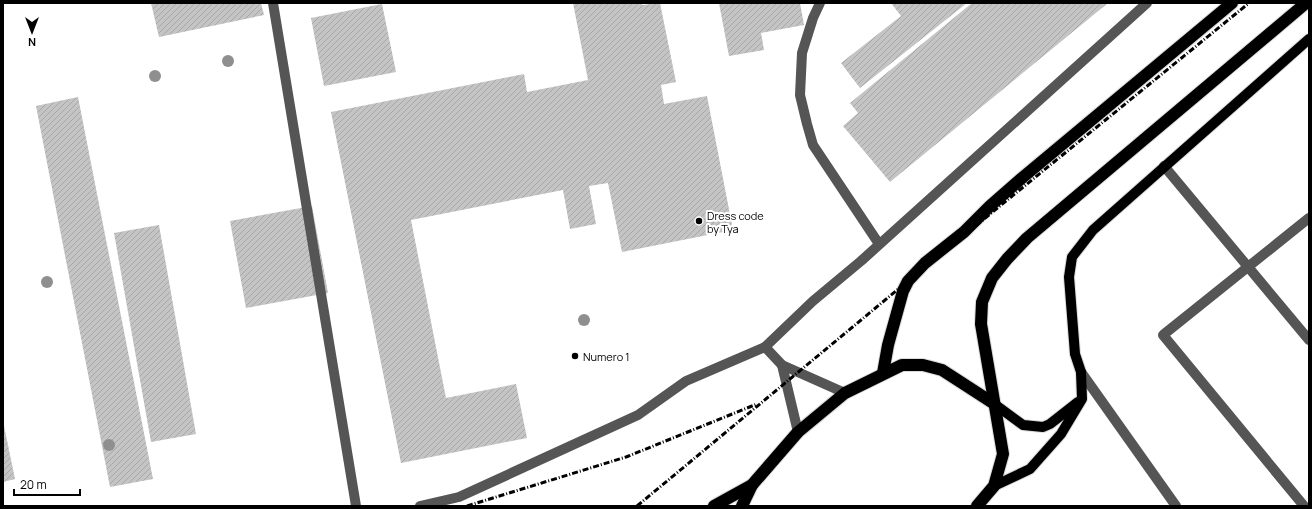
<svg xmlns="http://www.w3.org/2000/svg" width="1312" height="509" viewBox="0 0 1312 509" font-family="Manrope,sans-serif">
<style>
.building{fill:url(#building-hatch)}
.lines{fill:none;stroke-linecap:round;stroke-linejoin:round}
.major-casing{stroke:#dbdbdb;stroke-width:12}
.highway-casing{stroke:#dbdbdb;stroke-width:14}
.minor{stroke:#555;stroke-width:10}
.major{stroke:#000;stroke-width:10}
.highway{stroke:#000;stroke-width:12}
.rail{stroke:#000;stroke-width:3;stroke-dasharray:6 2 1 2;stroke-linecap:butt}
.tree{fill:#8f8f8f}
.poi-dot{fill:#000;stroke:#fff;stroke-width:1.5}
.labels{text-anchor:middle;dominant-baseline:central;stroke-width:4;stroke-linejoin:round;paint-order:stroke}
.poi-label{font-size:11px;fill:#000;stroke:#fff;text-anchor:start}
</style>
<defs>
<pattern id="building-hatch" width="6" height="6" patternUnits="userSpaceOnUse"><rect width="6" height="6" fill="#c4c4c4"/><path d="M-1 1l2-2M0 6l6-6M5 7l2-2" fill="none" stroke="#a7a7a7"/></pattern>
</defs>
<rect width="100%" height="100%" fill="#fff"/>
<!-- building -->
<g class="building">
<path d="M151,3H261L264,15L159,37Z"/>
<path d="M573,3H642V5L660,3L676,82L661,85L664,104L707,96L733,230L622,252L608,183L589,186L596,224L570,229L563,190L411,220L446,398L516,384L527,438L401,463L331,112L524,74L527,92L588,80Z"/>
<path d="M719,3H800L804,25L761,33L764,50L729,56Z"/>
<path d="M891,3H967L860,88L841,63L901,16Z"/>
<path d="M972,3H1108L890,182L843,126L858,113L850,103Z"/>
<path d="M382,4L396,72L324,86L311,18Z"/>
<path d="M78,97L153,479L110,487L36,106Z"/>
<path d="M312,206L328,293L246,308L230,221Z"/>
<path d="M159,225L196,434L151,442L114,233Z"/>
<path d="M3,421L15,479L3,482Z"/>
</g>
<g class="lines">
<!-- major casing -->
<g class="major-casing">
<g id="major">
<path d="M993,403L1023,425L1043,427L1050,424L1078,402"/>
<path d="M994,486L1030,469L1061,434L1082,399L1081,372L1075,354L1069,277L1072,257L1093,230L1309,39"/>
</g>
</g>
<!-- highway casing -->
<g class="highway-casing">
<g id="highway">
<path d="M883,373L888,345L903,291L908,281L925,263L964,232L990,206L1022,178L1232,3"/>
<path d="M714,506L752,485L798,432L845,393L902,365H923L942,370L993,403"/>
<path d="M742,506L752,485"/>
<path d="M977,506L994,486L1003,454L981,324L982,302L992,278L1007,259L1027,238L1306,3"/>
</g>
</g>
<!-- minor -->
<g class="minor">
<path d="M273,3L356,506"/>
<path d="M820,3L813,18L802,53L800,95L807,124L813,145L879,244"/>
<path d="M1164,166L1309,340"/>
<path d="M765,347L782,365L845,393"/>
<path d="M782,365L798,432"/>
<path d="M1081,372L1176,506"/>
<path d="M420,506L459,497L638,415L686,381L765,347L813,301L861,261L1147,3"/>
<path d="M1304,506L1163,335L1309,218"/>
</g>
<!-- major -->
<use href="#major" class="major"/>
<!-- highway -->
<use href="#highway" class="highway"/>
<!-- rail -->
<g class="rail">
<path d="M467,506L626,457L757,404"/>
<path d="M637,506L908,281L1249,3"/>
</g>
</g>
<!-- trees -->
<g class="tree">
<circle cx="228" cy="61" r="6"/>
<circle cx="155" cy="76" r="6"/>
<circle cx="47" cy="282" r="6"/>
<circle cx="584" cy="320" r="6"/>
<circle cx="109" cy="445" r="6"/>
</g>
<!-- markers -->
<g class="poi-dot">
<circle cx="699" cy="221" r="4"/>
<circle cx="575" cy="356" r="4"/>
</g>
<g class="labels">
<!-- poi labels -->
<g class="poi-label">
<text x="707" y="215">Dress code<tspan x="707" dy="13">by Tya</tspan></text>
<text x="583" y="356">Numero 1</text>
</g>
</g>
<!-- border -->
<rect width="1312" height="509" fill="none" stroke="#000000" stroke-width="8"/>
<!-- north arrow -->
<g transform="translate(32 32) rotate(180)" stroke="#ffffff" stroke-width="3" paint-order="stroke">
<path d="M0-3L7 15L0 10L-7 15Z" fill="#000000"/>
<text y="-6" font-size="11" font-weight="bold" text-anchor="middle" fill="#000000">N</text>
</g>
<!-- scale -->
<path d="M14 489v6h66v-6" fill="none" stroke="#000000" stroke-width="2"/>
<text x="20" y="489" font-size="12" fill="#000000" stroke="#ffffff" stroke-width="3" paint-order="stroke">20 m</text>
</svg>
